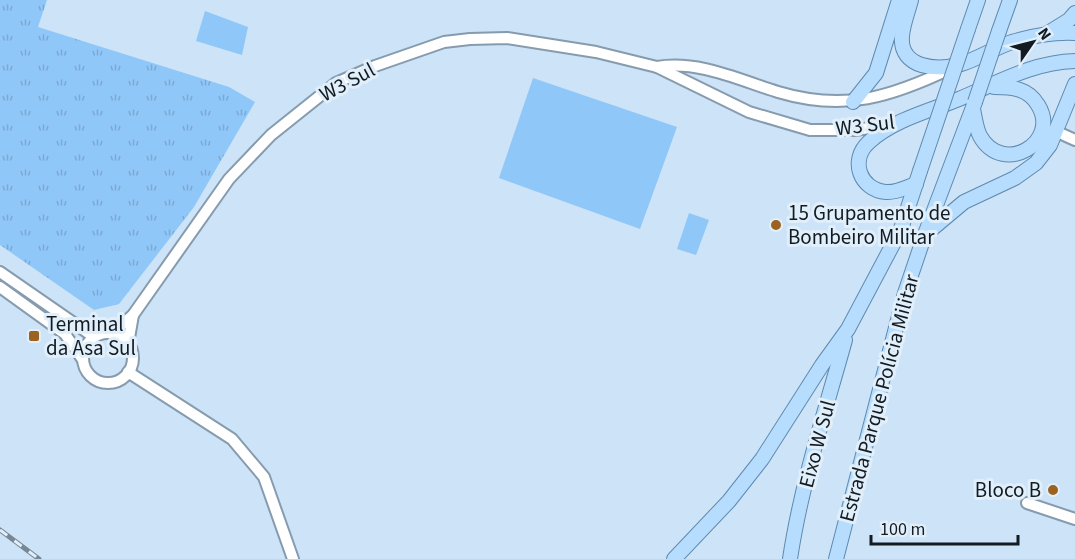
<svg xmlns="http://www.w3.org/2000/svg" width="1075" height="559" viewBox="0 0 1075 559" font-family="'Source Sans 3',sans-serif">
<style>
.grass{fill:url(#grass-tufts)}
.park{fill:#8fc7f8}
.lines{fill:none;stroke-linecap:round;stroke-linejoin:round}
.minor-casing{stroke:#869bae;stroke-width:14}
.major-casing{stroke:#5e8ab0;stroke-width:16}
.minor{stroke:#fff;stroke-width:10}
.major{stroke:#b6ddfe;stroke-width:14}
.rail-casing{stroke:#778795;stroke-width:5}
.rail{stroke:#e1effb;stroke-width:3;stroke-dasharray:9;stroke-linecap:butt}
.major-bridge-casing{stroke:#5e8ab0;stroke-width:16;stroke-linecap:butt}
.major-bridge{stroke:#b6ddfe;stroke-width:14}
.poi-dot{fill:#9b6220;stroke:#e1effb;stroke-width:2}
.labels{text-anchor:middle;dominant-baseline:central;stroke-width:6;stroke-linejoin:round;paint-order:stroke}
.street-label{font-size:21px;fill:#131b22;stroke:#e1effb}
.poi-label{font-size:21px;fill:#131b22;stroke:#e1effb;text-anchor:start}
</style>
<defs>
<pattern id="grass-tufts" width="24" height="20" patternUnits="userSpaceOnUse" patternTransform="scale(1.5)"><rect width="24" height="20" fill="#8fc7f8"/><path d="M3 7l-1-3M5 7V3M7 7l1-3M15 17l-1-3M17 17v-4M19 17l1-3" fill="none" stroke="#7aaad4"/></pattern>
</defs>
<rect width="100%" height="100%" fill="#cde3f7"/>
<!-- grass -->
<path class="grass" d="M0,0H47L38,27L229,87L255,102L194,207L119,304L94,310L0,245Z"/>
<!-- park -->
<g class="park">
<path d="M205,11L248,27L242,55L196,41Z"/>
<path d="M533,78L677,127L640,229L499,178Z"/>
<path d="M689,213L709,220L696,255L677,249Z"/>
</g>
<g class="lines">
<!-- minor casing -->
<g class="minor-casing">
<g id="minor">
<path d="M657,67C699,60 739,80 778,92C845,112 891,97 952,68"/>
<path d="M1055,131L1075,140"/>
<path d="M0,272L94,337"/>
<path d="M0,287L65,334L83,360"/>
<path d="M112,333L133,315L229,179L271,135L336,83L375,66L444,42L470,39L507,38L596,52L657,67L749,112L810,130H855L891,125"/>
<circle cx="108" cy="358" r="25"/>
<path d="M128,344L133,315"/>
<path d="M128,372L232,439L264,477L293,559"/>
<path d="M1027,503L1075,519"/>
</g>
</g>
<!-- major casing -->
<g class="major-casing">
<g id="major">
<path d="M911,0C908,12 903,24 902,36C899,69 938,71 961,64C978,59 994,48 1012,42C1032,36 1054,32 1075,33"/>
<path d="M968,29L978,0"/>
<path d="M999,31L1010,0"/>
<path d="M1048,33L1069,20L1075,13"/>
<path d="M853,102L876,73L899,0"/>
<path d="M973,109C975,118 976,128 980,136C1003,177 1061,142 1038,105C1028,88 1012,87 994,87"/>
<path d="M916,184C907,187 896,193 886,192C860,190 849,160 869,142C893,120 929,111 959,99C997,83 1033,62 1075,61"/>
<path d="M927,233L964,202L1015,178L1036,163L1050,145L1075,84"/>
<path d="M674,559L729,501L762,459L822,365L848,329L901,229L920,171"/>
<path d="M790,559C801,485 825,412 845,340"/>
<path d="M836,559L905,293L924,237L975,102"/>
</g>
</g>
<!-- minor -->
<use href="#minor" class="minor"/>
<!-- major -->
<use href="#major" class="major"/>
<!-- rail casing -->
<g class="rail-casing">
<path id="rail" d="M0,530L39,559"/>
</g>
<!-- rail -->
<use href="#rail" class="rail"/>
<!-- major-bridge casing -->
<g class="major-bridge-casing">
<g id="major-bridge">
<path d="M975,102L999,31"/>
<path d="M920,171L968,29"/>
</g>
</g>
<!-- major-bridge -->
<use href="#major-bridge" class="major-bridge"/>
</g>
<!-- markers -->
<g class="poi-dot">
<circle cx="776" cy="225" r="6"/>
<rect x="28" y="330" width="12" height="12" rx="3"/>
<circle cx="1053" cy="490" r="6"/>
</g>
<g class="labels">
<!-- street labels -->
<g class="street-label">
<text transform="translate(347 82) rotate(-28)">W3 Sul</text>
<text transform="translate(865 125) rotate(-7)">W3 Sul</text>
<text transform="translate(879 398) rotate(-75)">Estrada Parque Polícia Militar</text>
<text transform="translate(817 444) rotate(-75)">Eixo W Sul</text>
</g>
<!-- poi labels -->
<g class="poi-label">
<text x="788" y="213">15 Grupamento de<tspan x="788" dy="24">Bombeiro Militar</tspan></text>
<text x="46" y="324">Terminal<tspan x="46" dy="24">da Asa Sul</tspan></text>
<text x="1041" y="490" text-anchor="end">Bloco B</text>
</g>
</g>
<!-- north arrow -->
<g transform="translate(1033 42) rotate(55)" stroke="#e1effb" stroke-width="4.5" paint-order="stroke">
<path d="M0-4.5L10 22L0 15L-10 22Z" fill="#131b22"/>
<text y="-9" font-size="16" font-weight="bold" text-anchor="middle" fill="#131b22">N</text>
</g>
<!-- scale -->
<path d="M871 535v9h147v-9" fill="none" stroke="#131b22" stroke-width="3"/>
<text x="880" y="535" font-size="18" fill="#131b22" stroke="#e1effb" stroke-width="4.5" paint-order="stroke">100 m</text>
</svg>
